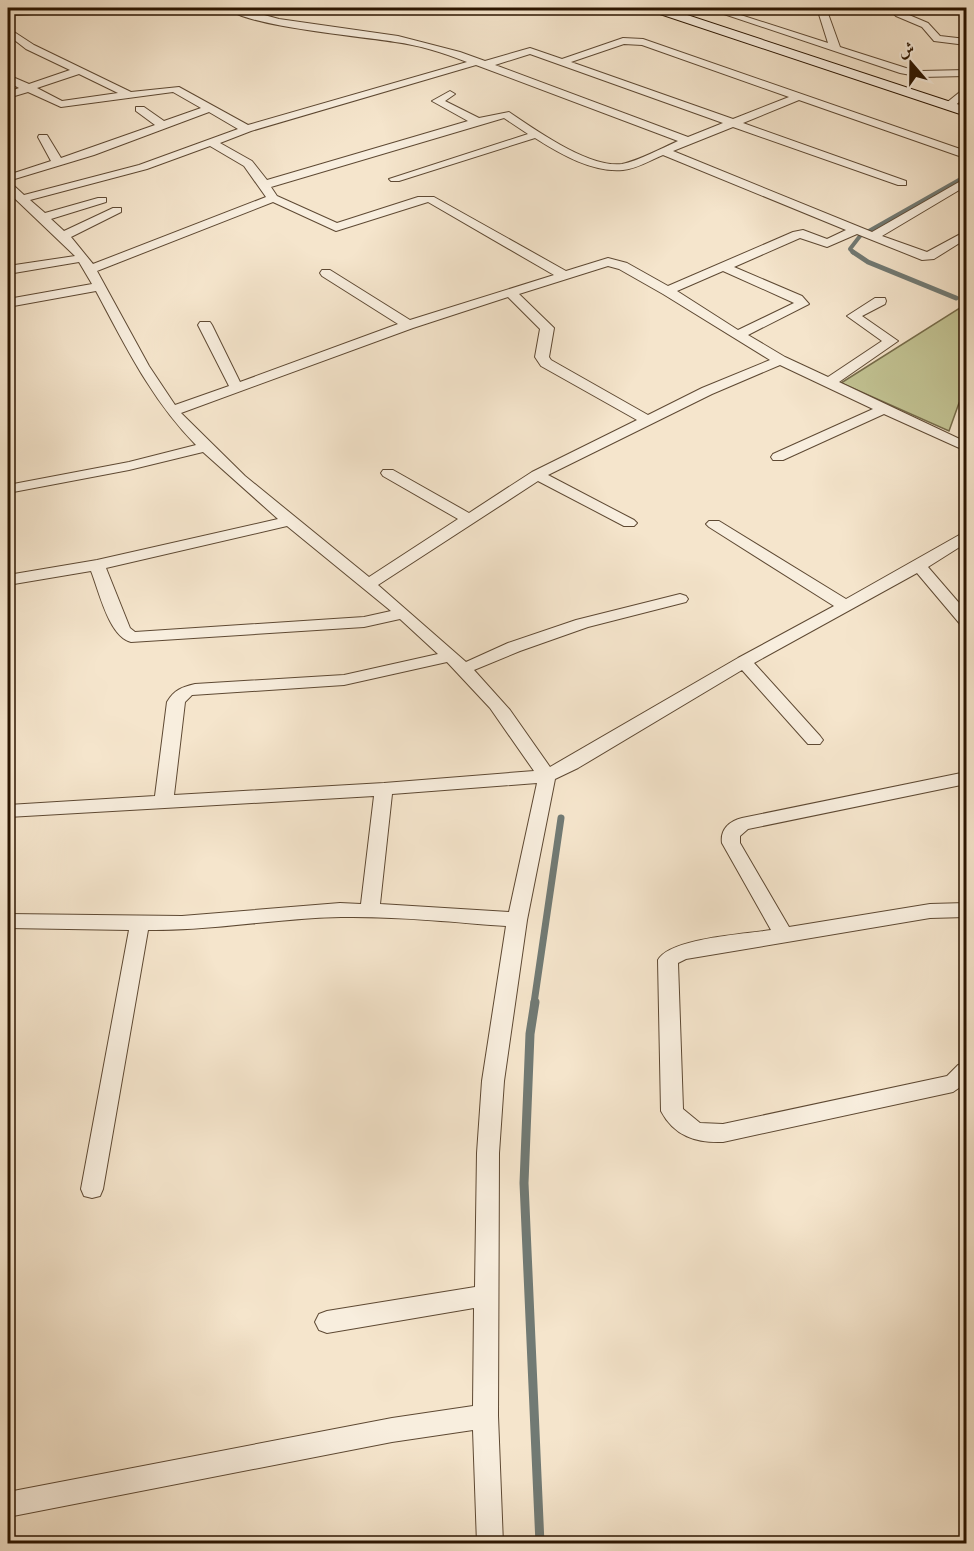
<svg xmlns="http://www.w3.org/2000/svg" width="974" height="1551" viewBox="0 0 974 1551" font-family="Cardo,Amiri,serif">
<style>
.green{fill:#c2c393;stroke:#766c4a;stroke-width:1.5}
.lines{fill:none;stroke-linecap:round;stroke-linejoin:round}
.stream-far3{stroke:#717a74;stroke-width:4}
.stream-far2{stroke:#717a74;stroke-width:5}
.stream-far1{stroke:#717a74;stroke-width:7}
.stream{stroke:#717a74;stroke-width:9}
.street-casing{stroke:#5e4933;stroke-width:2}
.secondary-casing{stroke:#2b1500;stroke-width:2}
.street{fill:#f8eede;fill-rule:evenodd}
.secondary{fill:#f8eede;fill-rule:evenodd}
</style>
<rect width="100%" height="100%" fill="#f5e5cc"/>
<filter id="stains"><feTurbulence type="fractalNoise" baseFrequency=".00333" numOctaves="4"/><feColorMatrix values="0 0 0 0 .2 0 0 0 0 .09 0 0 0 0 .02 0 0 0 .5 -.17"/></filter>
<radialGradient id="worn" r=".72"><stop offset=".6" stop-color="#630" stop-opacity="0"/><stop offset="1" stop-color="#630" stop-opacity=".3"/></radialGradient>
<!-- green -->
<path class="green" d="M966,304V398L959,403L949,431L841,383Z"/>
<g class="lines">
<!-- stream-far3 -->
<path class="stream-far3" d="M854,253L850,249L860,236L966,176"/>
<!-- stream-far2 -->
<path class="stream-far2" d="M853,252L868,262L956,298"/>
<!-- stream-far1 -->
<path class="stream-far1" d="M534,1003L561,818"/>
<!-- stream -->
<path class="stream" d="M535,1002L530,1034L524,1183L540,1544"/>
<!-- street casing -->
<g class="street-casing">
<g id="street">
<path d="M50,8H115L110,11L8,15V9Z"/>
<path d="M228,8H239L279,19L398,36L460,52L485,61L530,48L562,59L623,38L643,39L966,151V158L962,157L799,100L743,123L906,181V185H898L733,127L673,151L872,232L966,178V186L882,236L927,252L966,231V239L934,259L922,260L857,234L827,247L800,238L734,267L802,296L809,304L748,335L785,357L828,377L882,341L847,316L875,298H885L886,301L885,304L862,316L898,341L839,382L966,442V451L884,414L783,460H773L771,457L773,454L873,409L780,365L712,394L548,475L634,520L637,523L634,526H624L538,481L378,585L466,662L508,643L576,620L680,594L686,596L688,599L686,602L588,627L520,651L474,670L510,710L550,767L738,658L834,606L709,527L706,524L709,521H719L846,599L961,534L966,533V543L928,567L966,611V626L960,624L917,573L754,663L820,736L823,740L820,744H808L742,670L578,768L555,779L527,920L504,1081L499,1153L498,1416L503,1544H477L473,1430L392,1442L8,1517V1492L392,1418L473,1406L474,1308L327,1333L319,1330L315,1322L319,1314L327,1311L475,1287L477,1153L482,1081L506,926C451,922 396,916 341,917C277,918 213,931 148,930L103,1189L100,1196L92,1198L84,1196L81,1189L129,930L8,928V914L182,916L340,903L361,904L374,796L8,817V805L155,796L167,702C174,690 182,687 195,684L344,675L438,654L400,619L364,627L131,642C109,637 99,591 91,571L8,585V575L97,560L278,519L203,452L129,470L8,493V485L129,462L196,445C151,399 126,347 96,291L8,307V299L92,284L79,262L8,274V266L75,256L8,192V183L12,184L24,195L139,165L238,129L209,112L94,155L8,181V175L51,161L38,137L39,135H47L61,158L155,125L136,111V107H144L164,121L201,108L173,92L61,107L28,92L8,98V92L19,88L8,82V75L29,84L70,70L26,49L8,35V28L34,45L131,92L179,87L248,125L467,62C444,53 419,45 395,42C365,37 243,26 228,8ZM624,44L642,45L789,97L733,119L571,62ZM530,54L723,123L688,137L495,65ZM476,65L678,141C662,148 638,161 622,164C588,168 536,130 509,112L479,118L445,101L455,94L450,91L432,101L468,121L267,180L252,161L220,143L251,131ZM79,74L118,93L62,101L37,88ZM504,118L528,134L389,179L391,181H399L535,138C560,154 593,173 623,170C636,169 651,160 663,155L846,230L827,239L803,230L793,232L668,286L627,263L608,258L566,271L434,197H418L337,223L277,196L271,187ZM210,146L244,166L266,197L93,264L71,237L121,212V208H113L64,231L51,219L106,202V198H98L45,213L30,200L147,169ZM273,202L336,231L428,202L554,275L410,320L330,270H322L320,273L322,276L398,324L240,382L212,325L210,322H200L198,325L229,386L175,405L149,366L97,271ZM608,266L619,269L663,294L770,360L702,388L648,415L551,360L549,357L554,328L519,294ZM723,271L792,302L794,303L738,330L677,291ZM508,297L540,329L535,357L541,366L637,420L532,472L469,513L393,470H383L381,473L383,476L458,519L369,577L245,476L181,413L413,328ZM287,526L391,611L364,617L135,632L130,628L106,568ZM447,662L490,708L534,771L384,783L174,795L185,702L192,695L344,685ZM537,783L509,912L380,904L392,794Z"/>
<path d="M706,8H719L828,43L817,8H826L840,47L906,68L921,71L966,70V76L921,77L900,73Z"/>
<path d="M888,8H898L902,12L928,23L940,36L966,39V45L934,41L922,27L896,16Z"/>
<path d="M966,87V95L953,108H945V104Z"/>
<path d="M966,772V784L748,829L740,836V843L789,927L930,904L966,903V917L930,918L686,959L678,963L683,1109L700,1123L723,1124L947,1076L958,1065L966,1063V1083L953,1092L723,1142C696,1143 674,1136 661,1111L658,960C670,938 746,934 771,930L722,843C720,830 729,821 742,818Z"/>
</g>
</g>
<!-- secondary casing -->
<g class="secondary-casing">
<path id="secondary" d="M649,8H666L966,107V116L651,11Z"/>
</g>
<!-- street -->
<use href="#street" class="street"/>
<!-- secondary -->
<use href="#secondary" class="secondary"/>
</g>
<!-- margin -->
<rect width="974" height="1551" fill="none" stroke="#f5e5cc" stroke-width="30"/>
<rect x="9" y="9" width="956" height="1533" fill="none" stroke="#2b1500" stroke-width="3"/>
<rect x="15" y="15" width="944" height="1521" fill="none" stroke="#2b1500" stroke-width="1.5"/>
<!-- north arrow -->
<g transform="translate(911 63) rotate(340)" stroke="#f8eede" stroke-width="4.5" paint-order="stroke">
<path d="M0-4.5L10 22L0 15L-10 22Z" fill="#2b1500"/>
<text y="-9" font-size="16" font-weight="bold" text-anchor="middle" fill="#2b1500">ش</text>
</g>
<rect width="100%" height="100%" filter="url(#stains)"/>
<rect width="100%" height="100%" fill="url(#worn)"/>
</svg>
